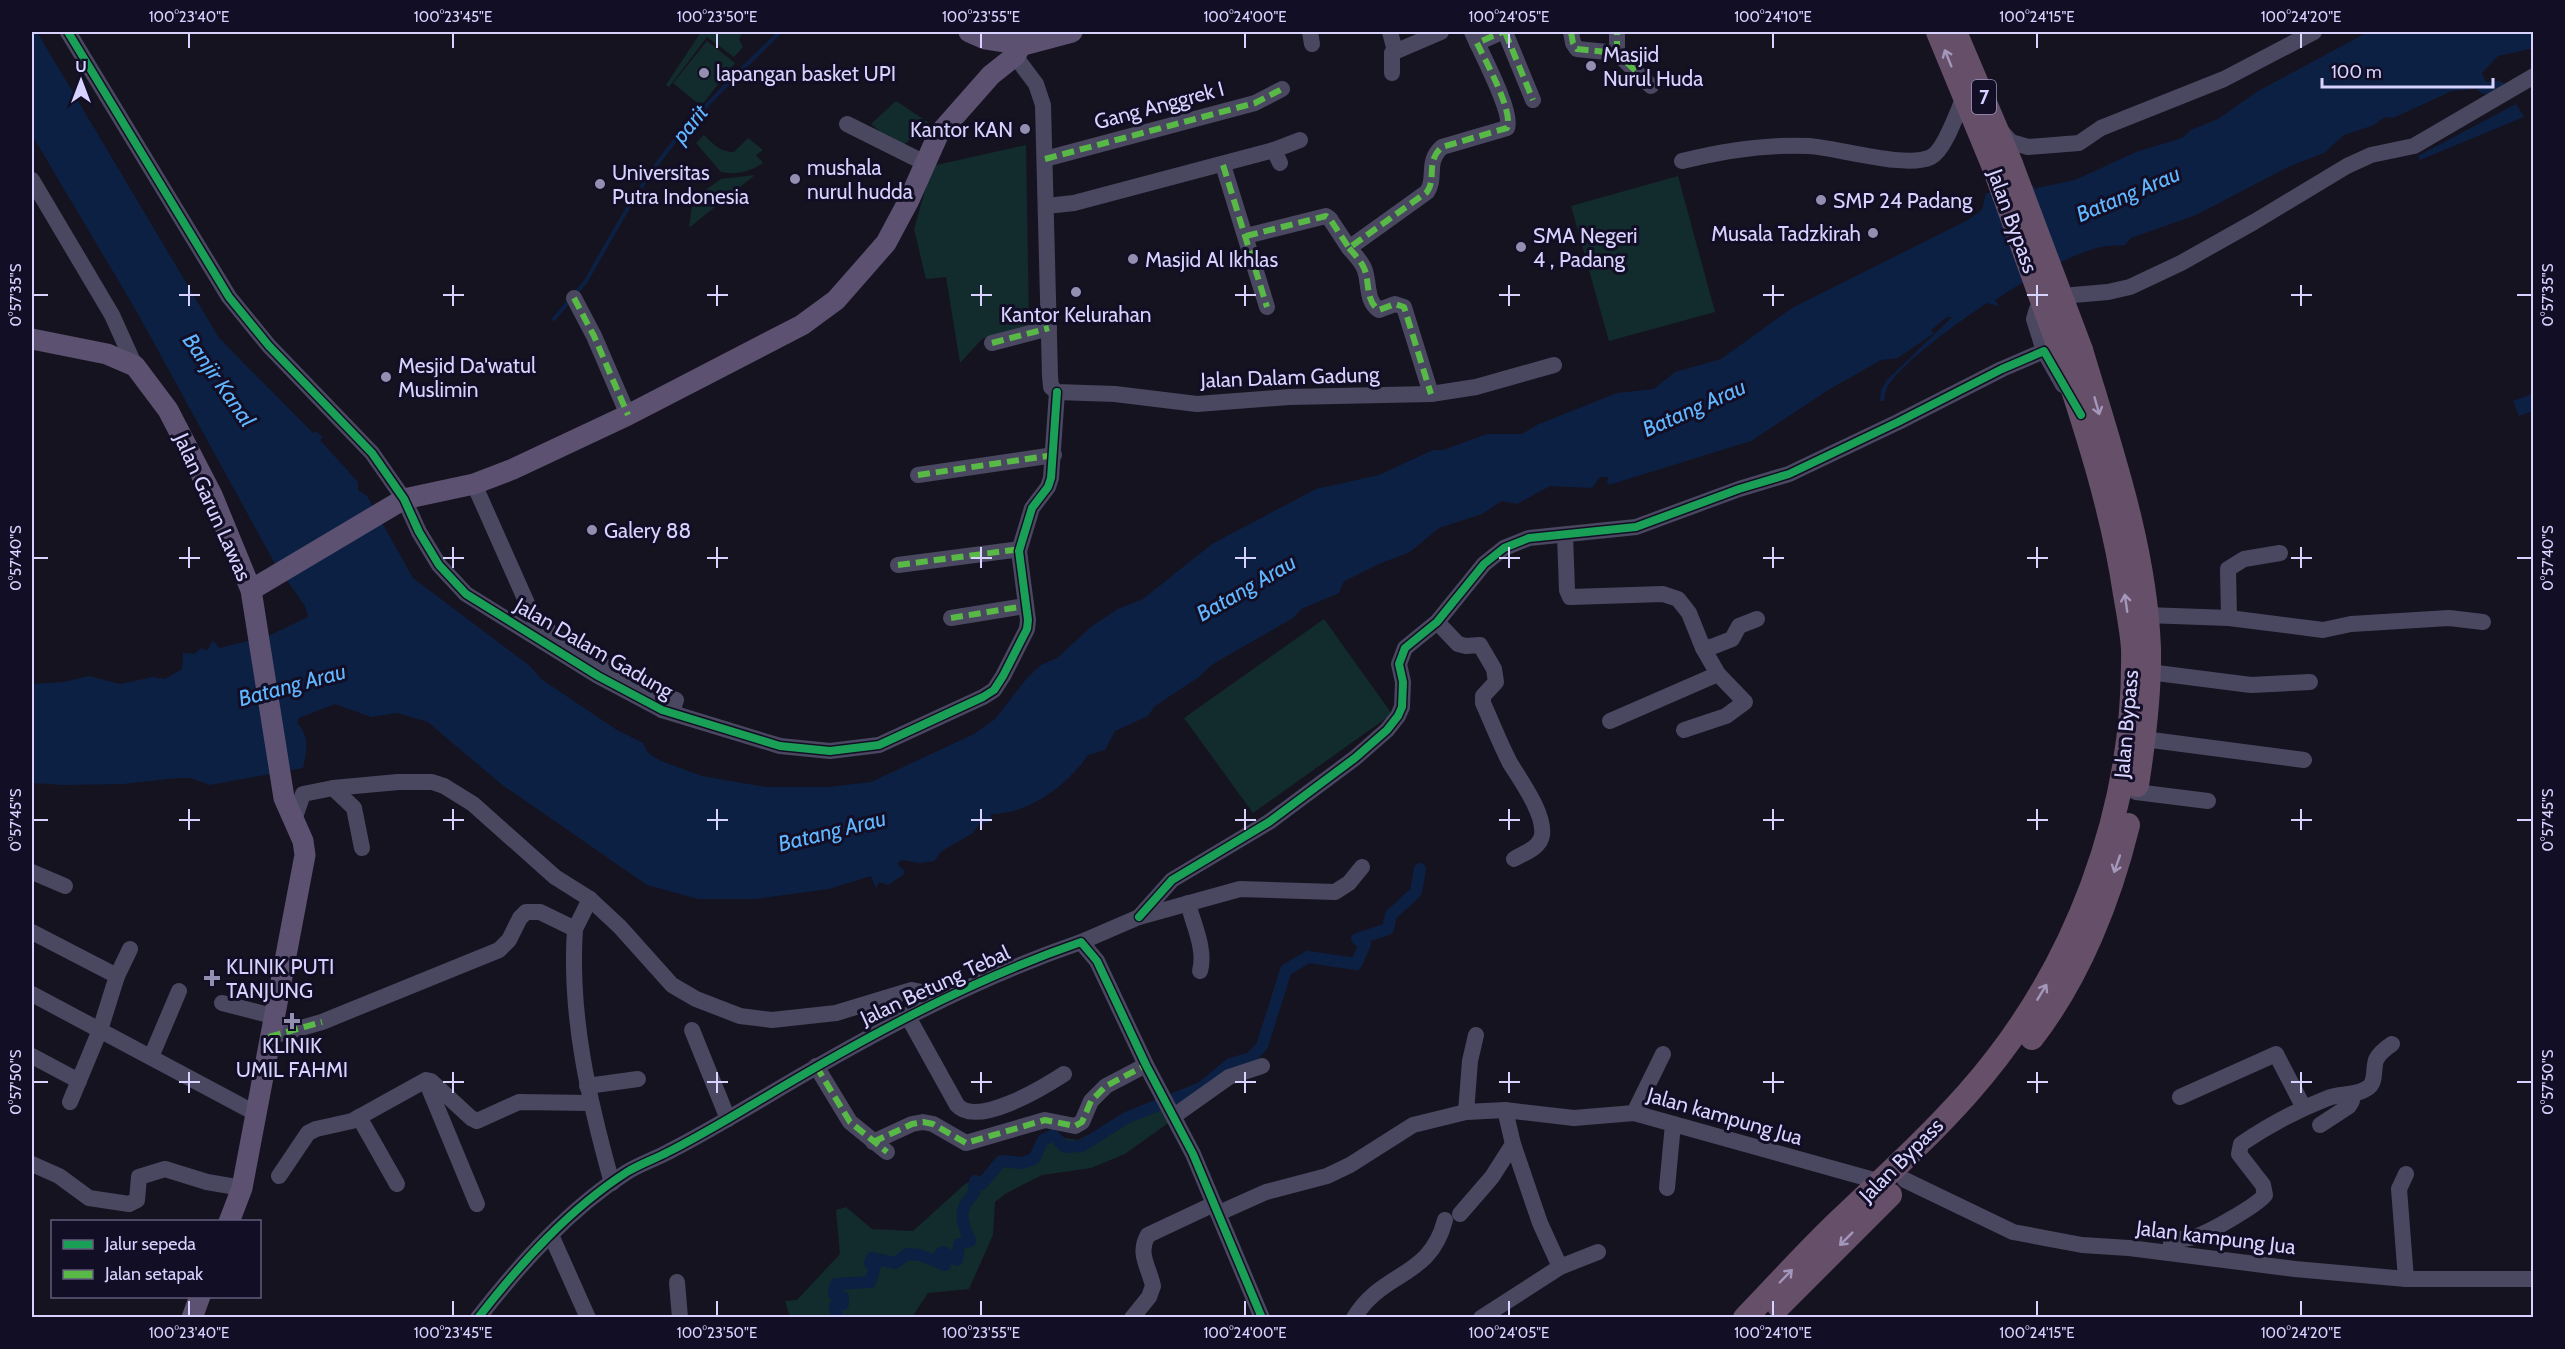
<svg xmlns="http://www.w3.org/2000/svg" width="2565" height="1349" viewBox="0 0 2565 1349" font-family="Cabin,sans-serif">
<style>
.green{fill:#122b2c}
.water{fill:#0c2043}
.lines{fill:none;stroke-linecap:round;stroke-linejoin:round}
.stream{stroke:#0c2043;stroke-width:4}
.canal{stroke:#0c2043;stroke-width:12}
.minor{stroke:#494860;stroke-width:16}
.major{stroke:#5d5172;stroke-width:21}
.highway{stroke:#664f69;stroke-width:24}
.highway-bridge{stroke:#664f69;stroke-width:24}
.quiet{stroke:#58b947;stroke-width:6;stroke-dasharray:12 6;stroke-linecap:butt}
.cycleway-casing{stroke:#120e25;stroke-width:11}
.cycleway{stroke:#1a9f57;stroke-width:8}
.oneway{stroke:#a497bc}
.ticks{fill:none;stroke:#d7d2ff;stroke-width:2}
.poi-dot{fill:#938fb1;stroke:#120e25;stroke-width:2}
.labels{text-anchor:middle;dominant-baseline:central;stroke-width:6;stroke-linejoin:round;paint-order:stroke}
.shield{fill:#120e25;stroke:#9c97be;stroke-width:1.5}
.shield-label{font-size:20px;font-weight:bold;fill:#d7d2ff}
.poi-label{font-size:21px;fill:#d7d2ff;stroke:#120e25;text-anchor:start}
.street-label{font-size:21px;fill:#d7d2ff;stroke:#120e25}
.water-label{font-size:22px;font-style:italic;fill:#60b6ff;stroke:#120e25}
.neatline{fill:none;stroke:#d7d2ff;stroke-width:2}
.ticks-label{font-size:15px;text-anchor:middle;fill:#d7d2ff}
</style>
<rect width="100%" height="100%" fill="#161320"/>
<!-- green -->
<g class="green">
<path d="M701,32H743L739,39L743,47L734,57L707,37L669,87L666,85Z"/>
<path d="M707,41L735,63L701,106L673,83Z"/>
<path d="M896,101L929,123L900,148L871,124Z"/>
<path d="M704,135C713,144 720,152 734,152L748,138L763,150L756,155L763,163C750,172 736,175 721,172L696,143Z"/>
<path d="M1026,145L1029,325L982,339L960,363L946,277L926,279L914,229L932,166Z"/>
<path d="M755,175L690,227H689L693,199L721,179Z"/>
<path d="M1678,176L1715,312L1609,341L1571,206Z"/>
<path d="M1324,619L1392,714L1253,813L1184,718Z"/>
<path d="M1170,1094L1178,1116L1125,1154L1091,1168L1042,1175L1005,1194L995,1202L993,1235L969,1289L928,1293L912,1317H790L785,1301L797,1300L840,1254L836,1210L846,1207L872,1229L913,1231L965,1184L1041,1151L1045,1135L1078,1140Z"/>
</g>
<!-- water -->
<g class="water">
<path d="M32,32H37L219,338L313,433L316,431L323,437L320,440L358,482V490L367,496L413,578L530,666L541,679L617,730L643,743L648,753L661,761L702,776L766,787H829L871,782L974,734L995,719L1027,678L1041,665L1057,658L1092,626L1118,609L1143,599L1212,544L1316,489L1379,475L1433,450H1443L1487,434H1522L1539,424L1617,393L1654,389L1675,372L1721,359L1792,308L1968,220L1982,210L1986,193L2027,191L2032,185L2037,190V188L2075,180L2136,152L2182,138L2191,130L2218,119L2258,91L2368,32H2533L2534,48L2498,56L2482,73L2485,80L2478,82L2485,88L2452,91L2393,118L2385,117L2374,125L2344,135L2324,153L2290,166L2196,215L2131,238L2125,245C2117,246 2109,245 2101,247C2070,254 2022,282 1995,300L1999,306L1987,303C1964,318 1898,365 1887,388C1885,392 1885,397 1884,401H1880L1881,390L1886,381L1952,317H1947L1931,330L1934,333L1898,358L1881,360L1830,389L1751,441L1612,484H1607L1608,477H1600L1592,488L1550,486L1517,504L1502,501L1482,514L1439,528L1410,552L1379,564L1343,582L1339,593L1301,609L1293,618L1213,664L1199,677L1155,706L1148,716L1115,731L1105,750L1088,755C1067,785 1030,814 991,814V821L979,824L973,833L942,851L934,861L920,863L901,860L897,864L905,871L903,875L888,885L879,882L876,888L871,876L829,889L754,899H698L647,885L501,784L428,722L397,713L371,717L335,704L299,718L297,723C310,737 307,751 303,768L210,785L191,778H177L123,784L63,785L32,783V684L64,682L89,676L120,684L153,677L165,679L182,669L183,653L194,654L202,648L207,651L213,640L219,648L268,636L308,617L305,606L274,562L137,312L32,135Z"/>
<path d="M2516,104L2524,117L2420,160L2418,156Z"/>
<path d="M2532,394L2533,411L2519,416L2513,401Z"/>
</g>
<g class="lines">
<!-- stream -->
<g class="stream">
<path d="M575,294L586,281C614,232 641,181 678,137C710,100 745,66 780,32"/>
<path d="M554,319L570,300"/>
</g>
<!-- canal -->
<g class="canal">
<path d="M2473,79L2485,88L2498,87L2503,90"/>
<path d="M837,1318L835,1306L843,1304V1297L834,1294L836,1284L870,1282L875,1267L870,1263L872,1258L895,1263L907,1254L920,1255L945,1265L940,1254L943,1252L957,1260L959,1244L970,1241C961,1221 957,1211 974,1193L975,1181L982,1184L1001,1161L1022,1163L1034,1159L1043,1140L1053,1135L1065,1147L1082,1146L1126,1118L1201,1088L1230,1064L1251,1058L1262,1046L1286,970L1308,957L1356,964L1365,944L1357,939L1388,929L1391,915L1416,892L1420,869"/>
</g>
<!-- minor -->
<g class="minor">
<path d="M68,32L229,297L269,346L372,453L404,499L419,532L439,565L466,594L598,676L662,710L780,746L830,751L879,745L983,697L994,690L1003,676L1027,629L1028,620L1019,551L1032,508L1048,487L1051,478L1057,392"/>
<path d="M1310,32L1312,44"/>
<path d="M1390,32L1395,51"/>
<path d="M1505,32L1533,100"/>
<path d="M1571,32L1573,43L1577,49L1617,53L1651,86"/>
<path d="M1477,43L1502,32"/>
<path d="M1617,53V32"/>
<path d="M1015,56L1036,84L1043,105L1050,376L1051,387L1057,392L1115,394L1197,404L1289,397L1431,394L1476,387L1554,365"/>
<path d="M1392,73V53L1441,32"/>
<path d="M847,124L925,163"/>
<path d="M2000,130L2011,142L2028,147L2079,143L2101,128L2224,79L2314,32"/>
<path d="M1274,150L1300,140"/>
<path d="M1045,159L1255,103L1282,89"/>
<path d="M1682,161C1722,151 1768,144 1809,146C1839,148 1906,169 1931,157C1945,150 1957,112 1964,97"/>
<path d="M1223,165L1267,307"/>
<path d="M32,180L112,315L135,366"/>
<path d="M1046,206L1074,203L1274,150L1280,163"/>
<path d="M1246,236L1326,216L1330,219L1349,248L1427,192C1437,178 1425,162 1442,147L1507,128C1514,113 1479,49 1472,32"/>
<path d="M1349,248C1354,254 1361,261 1364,268C1370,281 1365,301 1379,310L1395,304L1404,307L1431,394"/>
<path d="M574,298L594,336L628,415"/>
<path d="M992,343L1049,328"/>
<path d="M2044,351L2034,319L2037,309L2052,300L2073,295L2108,292L2130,287L2181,263L2254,222L2347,166L2371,155L2414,146L2534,76"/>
<path d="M918,475L1054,455"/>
<path d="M474,484L534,619L564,643L642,687L676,700L673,709L662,710"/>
<path d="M1565,535L1567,590L1570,597L1663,594L1678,599L1689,613L1703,648L1718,674L1610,721"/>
<path d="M898,565L1013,550L1019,551"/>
<path d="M2146,615L2229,618L2323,630L2351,624L2449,618L2483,622"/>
<path d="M951,618L1025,606"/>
<path d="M2229,618L2228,569L2244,559L2280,553"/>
<path d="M1437,622L1458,644L1466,646L1480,645L1494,669L1496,682L1483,696V703C1492,723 1500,744 1510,763C1521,781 1545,814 1542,835C1540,848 1524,853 1514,859"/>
<path d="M1703,648L1714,646L1732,639L1739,626L1757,619"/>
<path d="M2149,672L2251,685L2310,682"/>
<path d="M1684,730L1726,716L1745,702L1718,674"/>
<path d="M2144,739L2304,760"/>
<path d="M333,788L354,808L362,848"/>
<path d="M2136,792L2208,801"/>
<path d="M294,820L303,794L333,788L398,782H432L444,786L473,804L555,877L590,899L620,927L672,985L696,999L740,1016L772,1020L836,1013L912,990L922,992L934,1003"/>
<path d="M32,872L65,886"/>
<path d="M1188,903C1193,924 1206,949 1200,971"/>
<path d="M1139,917L1172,880L1269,822L1355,758L1387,730L1398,716L1402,707L1403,682L1399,664L1405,648L1437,622L1484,564L1504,548L1529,538L1636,527L1739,489L1789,474L1898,422L2002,369L2044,351L2063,385"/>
<path d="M575,929L590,899"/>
<path d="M32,932L117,976"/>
<path d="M1081,942L1139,917L1240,889L1335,892L1349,883L1362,867"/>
<path d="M32,994L255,1113"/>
<path d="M222,1003L273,1016"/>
<path d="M907,1015L957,1105C977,1128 1044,1087 1064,1074"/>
<path d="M692,1030L728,1119"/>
<path d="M269,1037L322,1022L499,950L509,940L520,918L526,912H540L575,929C569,1015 589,1101 612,1183"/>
<path d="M32,1056L79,1081"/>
<path d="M151,1057L179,991"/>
<path d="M816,1066L850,1122L887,1152"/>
<path d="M426,1081L477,1204"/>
<path d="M587,1086L638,1079"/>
<path d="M2180,1097L2276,1054L2304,1108"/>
<path d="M70,1102L100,1030L117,976L130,949"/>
<path d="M1505,1110L1513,1144"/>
<path d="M1466,1112L1470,1061L1476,1035"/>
<path d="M1634,1113L1663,1054"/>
<path d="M1174,1116L1229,1077L1262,1066"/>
<path d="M359,1117L397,1184"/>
<path d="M2320,1125L2349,1106L2352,1101L2351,1094"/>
<path d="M873,1142L912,1124L923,1122L933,1124L966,1143L1045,1120L1075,1126L1082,1122L1091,1101L1106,1086L1146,1065"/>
<path d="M32,1164L59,1176L89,1198L129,1204L137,1200L139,1177L165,1169L207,1182L242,1188"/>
<path d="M279,1176L308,1133L316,1129L352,1121L426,1080L431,1081L471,1118L477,1121L519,1102L590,1103"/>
<path d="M1905,1180L2013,1232L2082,1245L2129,1248L2295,1269L2406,1279H2534"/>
<path d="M1667,1188L1673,1124"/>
<path d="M1219,1213L1266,1192L1327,1176L1350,1165L1413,1125L1466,1112L1505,1110L1574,1118L1634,1113L1881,1182"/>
<path d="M1460,1214L1492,1177L1513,1144L1540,1223L1560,1267"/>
<path d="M551,1235L588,1318"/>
<path d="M2171,1253V1240C2179,1239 2187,1239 2195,1237C2210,1232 2256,1206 2265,1195L2263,1185L2239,1154L2241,1144C2269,1125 2297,1110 2328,1098C2341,1093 2358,1096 2369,1087C2376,1081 2373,1069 2376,1060C2379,1053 2386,1048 2392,1044"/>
<path d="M2406,1279L2399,1189L2406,1174"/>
<path d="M677,1282L680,1318"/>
<path d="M478,1318C520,1264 569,1209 627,1172C640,1164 655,1159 668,1152C698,1137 726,1120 755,1103C860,1040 965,982 1081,942L1097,961L1146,1065L1193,1154L1262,1318"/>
<path d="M1132,1318L1149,1297L1153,1286C1149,1267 1137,1253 1148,1235L1214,1204"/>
<path d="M1354,1318C1383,1270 1430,1279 1445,1220"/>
<path d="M1481,1318L1560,1267L1598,1252"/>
</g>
<!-- major -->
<g class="major">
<path d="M969,32L985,39L1023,45L1072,32"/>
<path d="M32,339L107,354L135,366L168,410L212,495L251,590L284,798L303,841L305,855L242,1188L229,1222"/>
<path d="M251,590L404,499L474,484L513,469L628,415L802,325L836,300L886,243L909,200L938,135L991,75L1015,56L1029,32"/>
<path d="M192,1318L200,1296"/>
</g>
<!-- highway -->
<g class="highway">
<path d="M1938,32L1995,170"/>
<path d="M1955,32L2011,164"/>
<path d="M2081,350C2110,447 2145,546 2149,648C2150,694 2144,740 2137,785"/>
<path d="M2032,1038C2079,977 2110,899 2128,825"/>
<path d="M1779,1306L1890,1195"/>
<path d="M1745,1318C1777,1285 1808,1250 1842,1218C1885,1177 1929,1137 1968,1093C2075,972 2136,811 2133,649C2132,631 2128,612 2125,594C2113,512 2087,432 2061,353"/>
</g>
<!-- highway-bridge -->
<g class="highway-bridge">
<path d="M2011,164L2081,350"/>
<path d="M1995,170L2061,353"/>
</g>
<!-- quiet -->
<g class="quiet">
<path d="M1505,32L1533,100"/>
<path d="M1571,32L1573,43L1577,49L1617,53L1651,86"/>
<path d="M1617,53V32"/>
<path d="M1045,159L1255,103L1282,89"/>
<path d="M1223,165L1267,307"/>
<path d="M1246,236L1326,216L1330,219L1349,248L1427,192C1437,178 1425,162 1442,147L1507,128C1514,112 1485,60 1477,43L1502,32"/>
<path d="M1349,248C1354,254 1361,261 1364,268C1370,281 1365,301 1379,310L1395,304L1404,307L1431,394"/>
<path d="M574,298L594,336L628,415"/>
<path d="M992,343L1049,328"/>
<path d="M918,475L1054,455"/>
<path d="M898,565L1013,550L1019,551"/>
<path d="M951,618L1025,606"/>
<path d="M269,1037L322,1022"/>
<path d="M816,1066L850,1122L887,1152"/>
<path d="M873,1142L912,1124L923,1122L933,1124L966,1143L1045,1120L1075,1126L1082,1122L1091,1101L1106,1086L1146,1065"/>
</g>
<!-- cycleway casing -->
<g class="cycleway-casing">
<g id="cycleway">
<path d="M68,32L229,297L269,346L372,453L404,499L419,532L439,565L466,594L598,676L662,710L780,746L830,751L879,745L983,697L994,690L1003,676L1027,629L1028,620L1019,551L1032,508L1048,487L1051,478L1057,392"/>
<path d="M1139,917L1172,880L1269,822L1355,758L1387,730L1398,716L1402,707L1403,682L1399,664L1405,648L1437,622L1484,564L1504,548L1529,538L1636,527L1739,489L1789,474L1898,422L2002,369L2044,351L2081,415"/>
<path d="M478,1318C520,1264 569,1209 627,1172C640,1164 655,1159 668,1152C698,1137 726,1120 755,1103C860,1040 965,982 1081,942L1097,961L1146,1065L1193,1154L1262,1318"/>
</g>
</g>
<!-- cycleway -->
<use href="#cycleway" class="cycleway"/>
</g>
<!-- one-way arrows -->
<defs><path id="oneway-shaft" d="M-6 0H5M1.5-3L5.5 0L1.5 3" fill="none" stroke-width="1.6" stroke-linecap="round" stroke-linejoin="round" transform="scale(1.5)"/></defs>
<g class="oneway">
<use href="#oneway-shaft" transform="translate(1948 58) rotate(-112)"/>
<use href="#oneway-shaft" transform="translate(2097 406) rotate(74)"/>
<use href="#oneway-shaft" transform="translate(2126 603) rotate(-98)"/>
<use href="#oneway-shaft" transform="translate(2117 864) rotate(109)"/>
<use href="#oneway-shaft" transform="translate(2042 992) rotate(-59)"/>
<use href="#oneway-shaft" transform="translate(1846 1239) rotate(135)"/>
<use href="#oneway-shaft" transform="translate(1786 1276) rotate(-46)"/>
</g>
<!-- ticks -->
<path class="ticks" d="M189,33V48M453,33V48M717,33V48M981,33V48M1245,33V48M1509,33V48M1773,33V48M2037,33V48M2301,33V48M189,285V306M453,285V306M717,285V306M981,285V306M1245,285V306M1509,285V306M1773,285V306M2037,285V306M2301,285V306M33,295H48M179,295H200M443,295H464M707,295H728M971,295H992M1235,295H1256M1499,295H1520M1763,295H1784M2027,295H2048M2291,295H2312M2517,295H2532M189,547V568M453,547V568M717,547V568M981,547V568M1245,547V568M1509,547V568M1773,547V568M2037,547V568M2301,547V568M33,558H48M179,558H200M443,558H464M707,558H728M971,558H992M1235,558H1256M1499,558H1520M1763,558H1784M2027,558H2048M2291,558H2312M2517,558H2532M189,809V830M453,809V830M717,809V830M981,809V830M1245,809V830M1509,809V830M1773,809V830M2037,809V830M2301,809V830M33,820H48M179,820H200M443,820H464M707,820H728M971,820H992M1235,820H1256M1499,820H1520M1763,820H1784M2027,820H2048M2291,820H2312M2517,820H2532M189,1072V1093M453,1072V1093M717,1072V1093M981,1072V1093M1245,1072V1093M1509,1072V1093M1773,1072V1093M2037,1072V1093M2301,1072V1093M33,1082H48M179,1082H200M443,1082H464M707,1082H728M971,1082H992M1235,1082H1256M1499,1082H1520M1763,1082H1784M2027,1082H2048M2291,1082H2312M2517,1082H2532M189,1301V1316M453,1301V1316M717,1301V1316M981,1301V1316M1245,1301V1316M1509,1301V1316M1773,1301V1316M2037,1301V1316M2301,1301V1316"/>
<!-- markers -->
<g class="poi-dot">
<circle cx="1591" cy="66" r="6"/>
<circle cx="704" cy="73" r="6"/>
<circle cx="1025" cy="129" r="6"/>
<circle cx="795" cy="179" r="6"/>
<circle cx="600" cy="184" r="6"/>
<circle cx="1821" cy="200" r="6"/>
<circle cx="1873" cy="233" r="6"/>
<circle cx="1521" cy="247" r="6"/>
<circle cx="1133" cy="259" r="6"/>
<circle cx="1076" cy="292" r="6"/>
<circle cx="386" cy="377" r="6"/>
<circle cx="592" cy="530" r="6"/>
<path d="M209 969h6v6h6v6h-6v6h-6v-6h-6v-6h6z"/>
<path d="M289 1012h6v6h6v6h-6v6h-6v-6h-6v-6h6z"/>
</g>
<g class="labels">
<!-- shield labels -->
<rect class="shield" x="1972" y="80" width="24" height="34" rx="4.5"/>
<g class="shield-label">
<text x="1984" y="97">7</text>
</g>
<!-- poi labels -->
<g class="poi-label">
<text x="1603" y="54">Masjid<tspan x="1603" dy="24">Nurul Huda</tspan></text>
<text x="716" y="73">lapangan basket UPI</text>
<text x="1013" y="129" text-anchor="end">Kantor KAN</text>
<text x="807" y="167">mushala<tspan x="807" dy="24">nurul hudda</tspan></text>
<text x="612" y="172">Universitas<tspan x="612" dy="24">Putra Indonesia</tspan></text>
<text x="1833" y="200">SMP 24 Padang</text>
<text x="1861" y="233" text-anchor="end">Musala Tadzkirah</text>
<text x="1533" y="235">SMA Negeri<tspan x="1533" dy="24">4 , Padang</tspan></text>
<text x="1145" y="259">Masjid Al Ikhlas</text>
<text x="1076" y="314" text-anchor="middle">Kantor Kelurahan</text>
<text x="398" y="365">Mesjid Da'watul<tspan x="398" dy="24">Muslimin</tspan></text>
<text x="604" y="530">Galery 88</text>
<text x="226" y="966">KLINIK PUTI<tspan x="226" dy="24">TANJUNG</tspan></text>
<text x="292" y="1045" text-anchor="middle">KLINIK<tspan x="292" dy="24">UMIL FAHMI</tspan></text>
</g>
<!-- street labels -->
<g class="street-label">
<text transform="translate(1159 105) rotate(-15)">Gang Anggrek I</text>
<text transform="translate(2013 221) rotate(70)">Jalan Bypass</text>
<text transform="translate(1290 377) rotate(-2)">Jalan Dalam Gadung</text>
<text transform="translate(213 507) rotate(66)">Jalan Garun Lawas</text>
<text transform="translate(594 648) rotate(30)">Jalan Dalam Gadung</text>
<text transform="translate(2126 724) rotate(-85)">Jalan Bypass</text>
<text transform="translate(935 985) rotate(-25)">Jalan Betung Tebal</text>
<text transform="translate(1725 1116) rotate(16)">Jalan kampung Jua</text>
<text transform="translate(1901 1160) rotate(-45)">Jalan Bypass</text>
<text transform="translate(2216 1237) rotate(7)">Jalan kampung Jua</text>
</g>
<!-- water labels -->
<g class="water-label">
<text transform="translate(690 124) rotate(-50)">parit</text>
<text transform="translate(2128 194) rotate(-23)">Batang Arau</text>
<text transform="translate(219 380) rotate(55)">Banjir Kanal</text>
<text transform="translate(1694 408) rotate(-24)">Batang Arau</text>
<text transform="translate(1246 588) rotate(-30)">Batang Arau</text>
<text transform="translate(292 685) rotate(-15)">Batang Arau</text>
<text transform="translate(832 831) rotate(-14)">Batang Arau</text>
</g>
</g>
<!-- border -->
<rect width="2565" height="1349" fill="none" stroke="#120e25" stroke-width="66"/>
<!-- legend -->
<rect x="51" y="1220" width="210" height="78" fill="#120e25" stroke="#615c7c" stroke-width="1.5"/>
<rect x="63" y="1240" width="30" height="9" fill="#1a9f57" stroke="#615c7c" stroke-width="1.5"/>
<text x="105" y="1250" font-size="18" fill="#d7d2ff">Jalur sepeda</text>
<rect x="63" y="1270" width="30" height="9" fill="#58b947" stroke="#615c7c" stroke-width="1.5"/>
<text x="105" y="1280" font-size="18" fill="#d7d2ff">Jalan setapak</text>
<!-- north arrow -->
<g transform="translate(81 81)" stroke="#120e25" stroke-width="4.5" paint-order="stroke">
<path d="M0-4.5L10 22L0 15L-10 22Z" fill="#d7d2ff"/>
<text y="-9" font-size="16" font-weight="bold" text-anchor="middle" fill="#d7d2ff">U</text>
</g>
<!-- scale -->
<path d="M2322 78v9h171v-9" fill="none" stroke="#d7d2ff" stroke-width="3"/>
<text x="2331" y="78" font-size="18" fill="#d7d2ff" stroke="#120e25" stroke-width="4.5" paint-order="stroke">100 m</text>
<rect x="33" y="33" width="2499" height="1283" class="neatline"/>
<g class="ticks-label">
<text x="189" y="22">100°23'40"E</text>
<text x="453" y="22">100°23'45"E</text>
<text x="717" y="22">100°23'50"E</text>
<text x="981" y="22">100°23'55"E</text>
<text x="1245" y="22">100°24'00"E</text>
<text x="1509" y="22">100°24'05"E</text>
<text x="1773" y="22">100°24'10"E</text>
<text x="2037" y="22">100°24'15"E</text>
<text x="2301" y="22">100°24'20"E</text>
<text transform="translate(16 295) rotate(-90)" y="5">0°57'35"S</text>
<text transform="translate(2548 295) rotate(-90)" y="5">0°57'35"S</text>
<text transform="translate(16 558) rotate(-90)" y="5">0°57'40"S</text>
<text transform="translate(2548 558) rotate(-90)" y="5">0°57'40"S</text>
<text transform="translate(16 820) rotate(-90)" y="5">0°57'45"S</text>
<text transform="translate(2548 820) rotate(-90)" y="5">0°57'45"S</text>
<text transform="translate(16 1082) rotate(-90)" y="5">0°57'50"S</text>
<text transform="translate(2548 1082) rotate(-90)" y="5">0°57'50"S</text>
<text x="189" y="1338">100°23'40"E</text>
<text x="453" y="1338">100°23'45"E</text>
<text x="717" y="1338">100°23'50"E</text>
<text x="981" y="1338">100°23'55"E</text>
<text x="1245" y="1338">100°24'00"E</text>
<text x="1509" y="1338">100°24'05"E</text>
<text x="1773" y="1338">100°24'10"E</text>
<text x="2037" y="1338">100°24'15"E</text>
<text x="2301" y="1338">100°24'20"E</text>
</g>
</svg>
